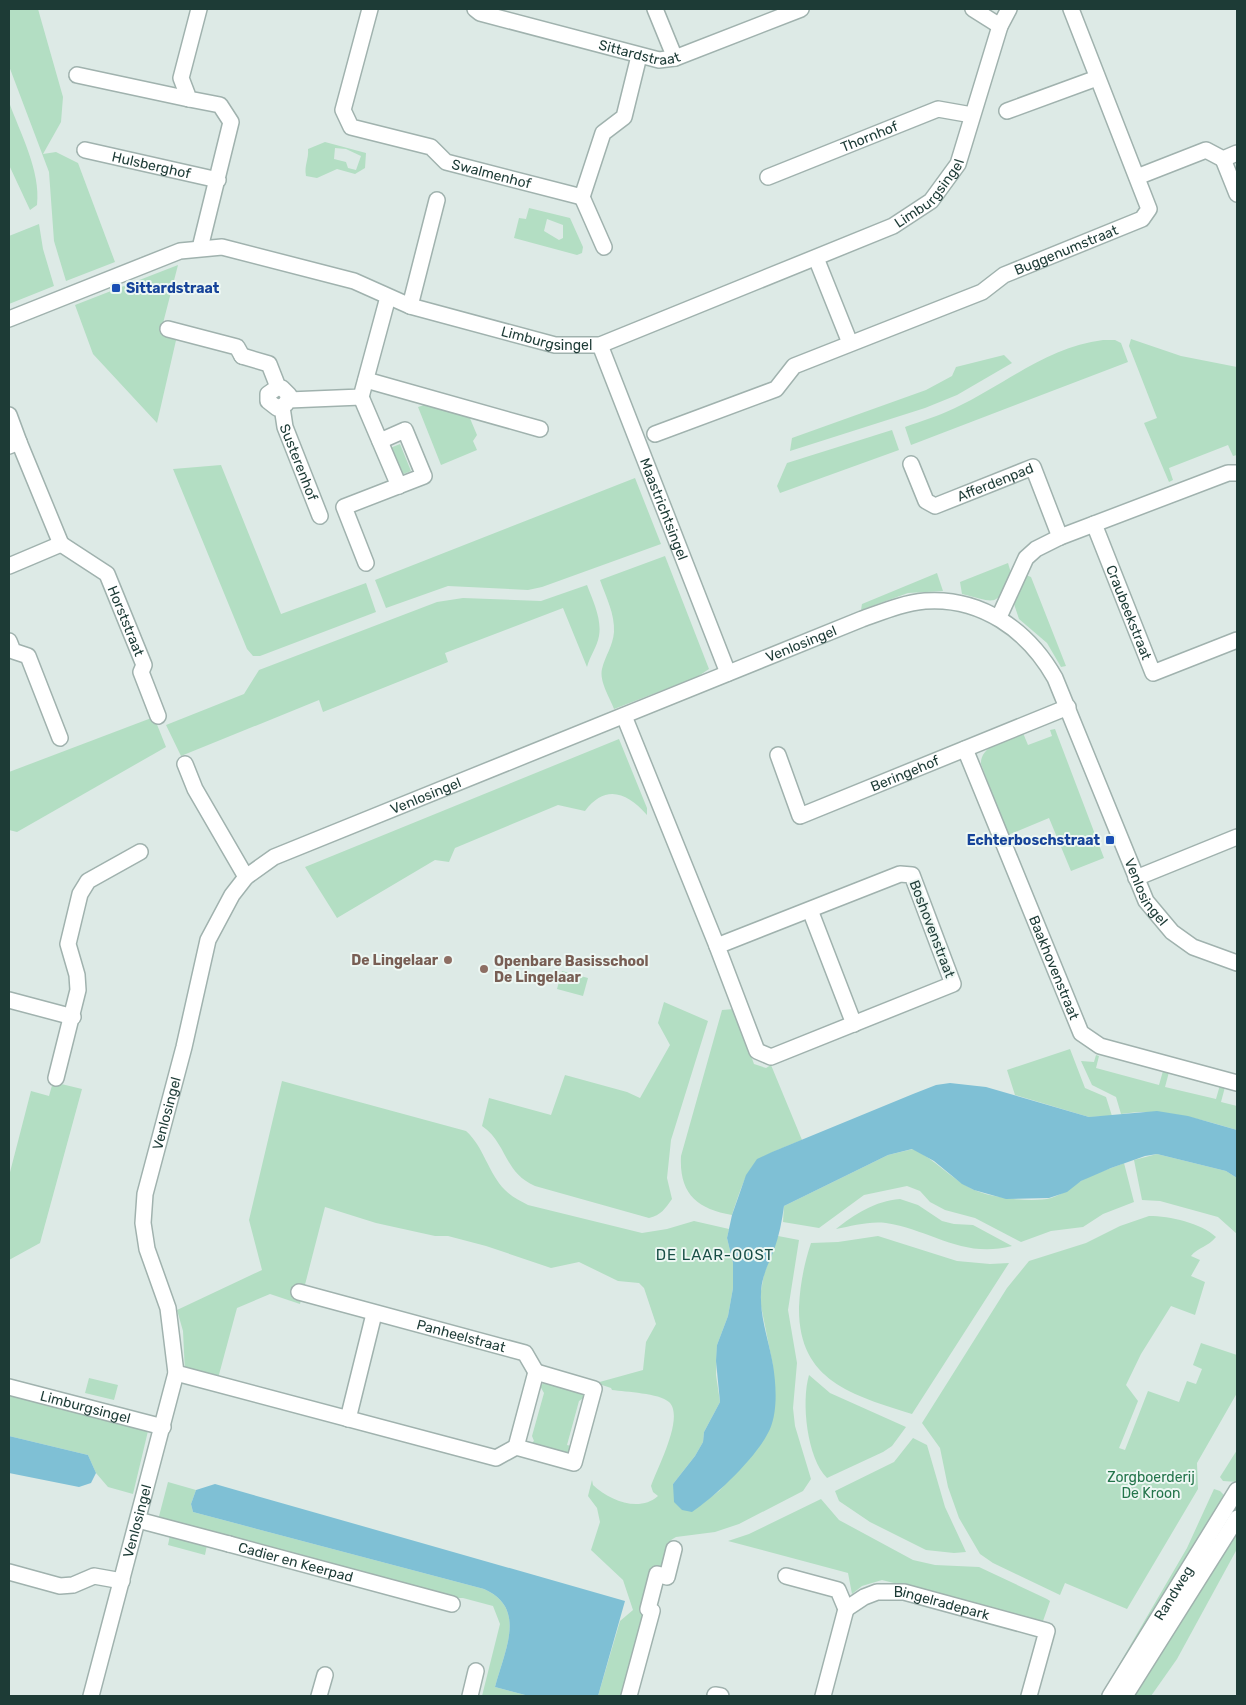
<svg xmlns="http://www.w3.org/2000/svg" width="1246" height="1705" viewBox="0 0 1246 1705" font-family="Rubik,sans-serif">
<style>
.green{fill:#b3dec3;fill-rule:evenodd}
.water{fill:#7fc0d5}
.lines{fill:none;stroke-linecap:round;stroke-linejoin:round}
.pedestrian-casing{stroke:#a0b2ae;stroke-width:18}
.minor-casing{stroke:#a0b2ae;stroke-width:18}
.tertiary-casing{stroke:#a0b2ae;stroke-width:18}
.pedestrian{stroke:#fff;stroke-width:15}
.minor{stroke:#fff;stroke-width:15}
.tertiary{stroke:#fff;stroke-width:15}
.transit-dot{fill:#1a4fb4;stroke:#edf7f3;stroke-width:2}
.education-dot{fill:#8d6e63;stroke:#edf7f3;stroke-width:2}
.labels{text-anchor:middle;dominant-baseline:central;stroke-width:4;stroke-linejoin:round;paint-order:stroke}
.street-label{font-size:14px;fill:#1d3b36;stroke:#edf7f3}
.transit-label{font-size:14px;font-weight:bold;fill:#164399;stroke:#edf7f3;text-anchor:start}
.education-label{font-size:14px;font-weight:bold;fill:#785e54;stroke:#edf7f3;text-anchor:end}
.park-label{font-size:14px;fill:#24754b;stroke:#edf7f3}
.neighbourhood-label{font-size:15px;letter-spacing:1px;fill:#184e46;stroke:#edf7f3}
</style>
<rect width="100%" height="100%" fill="#ddeae6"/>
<!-- green -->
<g class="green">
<path d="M9,9H38L63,97L61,122L43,154L56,152L78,163L115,262L66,281L54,241L49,172L9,66Z"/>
<path d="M9,102C20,133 41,171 37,205L30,210L9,165Z"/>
<path d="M325,142L366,153L365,168L355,174L337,169L317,178L306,176C304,165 309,159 308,149ZM335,148L346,149L361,156L356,170L348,168L346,162L334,159Z"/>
<path d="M529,208L570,218L583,247L582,253L577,255L514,238L519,218L526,219ZM547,219L563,225V238L559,240L544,231Z"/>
<path d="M39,224L43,249L54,286L9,304V236Z"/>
<path d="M178,265L161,331L177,336L157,423L93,354L75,305Z"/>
<path d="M1131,339L1181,356L1237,367V455L1233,456L1228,445L1169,468L1173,480L1169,482L1144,423L1157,418L1129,346Z"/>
<path d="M1103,340H1115L1121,343L1128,362L911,445L905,427C921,421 939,416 955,408C1004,385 1047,347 1103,340Z"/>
<path d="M1004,355L1012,363L957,395L925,408L790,451L792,438L926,390L952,376L956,367Z"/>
<path d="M430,403L469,416L477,435L473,441L477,450L441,465L418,407Z"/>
<path d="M892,430L899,450L780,493L777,486L787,463Z"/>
<path d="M400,444L411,471L401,475L390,448Z"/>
<path d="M221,465L281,614L366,583L376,612L260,656H253L247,649L173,469Z"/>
<path d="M635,478L661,544L542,587L528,590L448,586L386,608L375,580Z"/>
<path d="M665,556L709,669L697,677L614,709C610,698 599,681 602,669C605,656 613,646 614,632C615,614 606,597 600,580Z"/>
<path d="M1008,563L1011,573C997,609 996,602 962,594L960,582Z"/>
<path d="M937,573L943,591L908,593L861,610L862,604Z"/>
<path d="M1026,575L1031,577L1066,666L1061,667L1047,643L1019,619L1014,604Z"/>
<path d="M587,585C593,601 602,619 599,636C597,647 590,656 587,667L563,608L445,653L448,662L323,712L319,700L181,756L166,725L244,694L259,670L437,602L463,598L541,601Z"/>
<path d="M154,717L166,747L17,832L9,830V772Z"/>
<path d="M1055,729L1104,858L1071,871L1049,818L1008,835L981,764C980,745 1009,738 1023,733L1028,745L1052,736L1050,730Z"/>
<path d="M619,739L647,808V815C627,792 605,784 585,811L558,805L455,848L449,862L435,860L337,918L305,867Z"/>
<path d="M562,971L588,978L583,996L557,989Z"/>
<path d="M664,1002L708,1021L671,1140L667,1178L672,1199C665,1209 661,1215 649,1218L535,1186C504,1173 507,1143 482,1126L489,1098L551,1115L565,1075L627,1092L640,1098L670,1045L658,1023Z"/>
<path d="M734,1009L754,1064L766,1068L771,1065L802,1140C749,1161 750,1161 732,1215C697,1209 679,1194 681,1156L722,1010Z"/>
<path d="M1070,1049L1085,1088L1106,1097L1112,1116L1089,1117L1015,1095L1007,1070Z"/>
<path d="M1096,1055L1099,1056L1096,1068L1159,1085L1163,1071L1169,1072L1165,1087L1216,1099L1220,1085L1225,1087L1221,1102L1237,1106V1130C1200,1119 1161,1107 1121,1114L1116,1097L1092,1085L1081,1061L1094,1062Z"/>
<path d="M282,1081L466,1131C484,1147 488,1173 505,1190C512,1197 520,1201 528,1205L642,1233L667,1229L694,1221L729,1229L727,1238L733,1263V1288L728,1316L717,1345L716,1375L720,1402L704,1432L703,1442L695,1456L673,1484L692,1511L719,1491L746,1461L774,1410L773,1366L761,1306V1291L764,1274L778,1236L799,1240L788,1310L797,1363L793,1408L795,1426L811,1479L803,1491L739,1524L715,1532L676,1537L671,1540L626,1696H598L620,1621L633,1610L623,1580L591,1550L600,1522L597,1508L588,1496L592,1480L593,1485C609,1500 639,1513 658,1496L653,1492L651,1486C657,1468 685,1417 669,1402C659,1393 626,1392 612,1390L611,1388L596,1383L643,1370L646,1342L656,1324L644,1288L639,1283L618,1281L579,1262L551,1268L486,1246L448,1236H435L376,1223L325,1207L300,1304L270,1294L237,1308L217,1382L185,1373L183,1331L177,1310L262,1270L249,1220Z"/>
<path d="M53,1082L82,1089L40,1243L9,1260V1176L31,1091L49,1096Z"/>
<path d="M913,1149C935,1159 950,1178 972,1189C990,1198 1033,1203 1051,1198C1064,1194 1070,1187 1081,1181C1094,1173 1110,1169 1124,1163L1134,1202L1103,1214L1083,1227L1051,1231L1021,1242L975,1218L945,1210L930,1202L920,1191L907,1186L864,1195L819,1228L783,1222L784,1206L888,1155Z"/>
<path d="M1157,1154L1226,1171L1237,1178V1234L1218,1217L1160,1201L1142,1200L1134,1160Z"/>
<path d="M900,1199L918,1205L942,1221L954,1224L973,1225L1012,1246C962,1259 932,1230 886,1223C869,1221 852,1226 836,1229C855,1214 875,1201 900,1199Z"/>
<path d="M1149,1216C1170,1216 1201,1223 1216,1237C1208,1247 1198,1247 1191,1256L1200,1260L1191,1276L1205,1282L1195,1315L1171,1306L1141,1354L1126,1385L1138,1401L1119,1448L1125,1450L1148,1391L1179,1402L1187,1381L1196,1384L1202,1369L1193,1365L1201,1343L1237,1355V1393L1197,1463L1198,1489L1127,1609L1065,1583L1060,1595L993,1563L980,1554L959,1518L948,1487L940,1448L922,1423L1007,1288L1029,1261L1086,1243L1120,1226Z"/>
<path d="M878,1236L957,1261L990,1264L1009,1263L912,1414C852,1395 798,1381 799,1307C800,1285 804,1264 811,1243L838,1242Z"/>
<path d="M809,1375L830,1393L906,1427L892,1446L883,1452L827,1478C807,1458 801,1402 809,1375Z"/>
<path d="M89,1378L118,1385L114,1400L85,1393Z"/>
<path d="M545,1382L582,1392L585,1397L579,1401L567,1445L571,1446L570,1452L564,1455L529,1445L534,1441L532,1436L544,1393L540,1386Z"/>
<path d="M9,1393L148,1431L133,1494L108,1487L96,1473L88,1455L9,1436Z"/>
<path d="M913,1438L927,1445L945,1507L966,1552L954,1553L926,1550L870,1522L839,1501L835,1491L894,1462Z"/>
<path d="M1237,1450V1482L1223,1481L1220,1477Z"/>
<path d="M168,1482L196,1490L191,1504L193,1512L484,1589C528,1608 504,1652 495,1687L529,1696H482L500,1624L493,1606L463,1598H445L158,1520Z"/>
<path d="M1214,1489L1220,1491L1225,1496L1113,1682L1110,1680L1187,1548Z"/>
<path d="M821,1499L839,1520L913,1560L935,1565L979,1567L1047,1599L1050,1601L1043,1621L882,1580L862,1586L852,1594L848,1573L728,1541L749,1534Z"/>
<path d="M1237,1527V1549L1177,1659L1151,1696H1133Z"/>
<path d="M170,1535L207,1545L205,1555L168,1545Z"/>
</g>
<!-- water -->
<g class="water">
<path d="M950,1083L986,1087L1089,1117L1157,1111L1188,1116L1237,1130V1178L1226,1171L1157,1154L1145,1156L1111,1168L1081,1181L1067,1192L1049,1198L1006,1199L974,1190L962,1184L934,1161L912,1149L888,1155L784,1206C782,1221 779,1236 774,1250C768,1265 761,1278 761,1294C760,1318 769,1341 773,1365C776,1384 778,1410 770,1429C758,1456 717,1495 692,1512L682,1510L674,1502L673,1484L695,1456L703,1442L704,1432L720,1402L716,1361L717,1345L728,1316L733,1288V1263L727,1238L732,1215L746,1175L757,1159L772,1152L913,1094L936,1085Z"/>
<path d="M9,1436L88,1455L96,1473L91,1483L79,1487L9,1473Z"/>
<path d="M215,1484L625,1601L598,1696H529L495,1687C504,1652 528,1608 484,1589L193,1512L191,1504L196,1490Z"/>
</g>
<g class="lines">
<!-- pedestrian casing -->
<g class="pedestrian-casing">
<g id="pedestrian">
<path d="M410,306L437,200"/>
<path d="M168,329L237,347L242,356"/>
<path d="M366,380L540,429"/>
<path id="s1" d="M282,407L285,427L320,516"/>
<path d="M810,910L854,1024"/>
<path id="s2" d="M229,1544L452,1604"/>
<path d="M470,1696L476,1671"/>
<path d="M629,1696L652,1611L648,1609L657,1574L667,1577L674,1549"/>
</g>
</g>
<!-- minor casing -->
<g class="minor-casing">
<g id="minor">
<path d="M199,9L181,78L189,99L220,105L231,122L200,248"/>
<path id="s3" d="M370,9L343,110L351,127L431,147L446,162L582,197L603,133L624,117L639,56"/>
<path id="s4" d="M475,9L480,13L659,60L675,58L801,9"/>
<path d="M655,9L675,58"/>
<path d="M973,9L1000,26"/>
<path d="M77,75L189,99"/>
<path d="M1007,111L1097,78"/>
<path id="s5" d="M85,150L218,180"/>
<path d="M1223,159L1237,194"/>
<path id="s6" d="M768,177L938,109L972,115"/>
<path d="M1137,177L1206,150L1223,159L1237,153"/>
<path d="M582,197L604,247"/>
<path d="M816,258L850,343"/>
<path id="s7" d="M9,319L180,251L222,247L354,281L410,306L555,345H600L893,226L931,201L958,164L1000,26L1009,9"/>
<path id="s8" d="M600,345L728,673"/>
<path d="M242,356L269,364L278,387L282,388L289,395L286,404L277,408L268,401V394L278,387"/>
<path d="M361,397L399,486"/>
<path d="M289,400L361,397L388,297"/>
<path d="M9,415L19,442"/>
<path id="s9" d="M655,434L776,389L794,366L982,292L1004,275L1142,219L1149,209L1071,9"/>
<path d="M9,446L19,442L61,544"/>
<path id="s10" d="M911,464L926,501L935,506L1033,467L1060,537"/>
<path id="s11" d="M1094,524L1153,673L1237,640"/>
<path d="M366,563L344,507L424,476L405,430L380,441"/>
<path id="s12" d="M9,566L61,544L107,574L144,665L141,672L158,716"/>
<path d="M999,617L1026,558L1036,549L1060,537L1228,473H1237"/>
<path d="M9,641L13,651L28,656L60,738"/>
<path d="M624,716L717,946"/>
<path id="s13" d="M965,749L1081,1033L1100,1046L1237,1083"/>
<path id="s14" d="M778,755L800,816L1068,707"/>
<path d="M185,764L195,789L246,877"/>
<path d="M900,874L912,875L953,984L771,1057L757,1051L717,946Z"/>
<path d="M1136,878L1237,837"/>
<path d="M9,1000L73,1017"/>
<path d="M56,1078L78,990L77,975L68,944L80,894L88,881L140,852"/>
<path id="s15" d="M299,1292L525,1353L536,1372"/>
<path d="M176,1373L496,1458L516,1447L536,1372L594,1389L574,1463L516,1447"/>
<path id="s16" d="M9,1387L163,1427"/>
<path d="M348,1419L374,1314"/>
<path d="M138,1520L229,1544"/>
<path d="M9,1572L60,1586L73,1585L94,1576L122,1581"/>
<path id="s17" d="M786,1576L838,1590L846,1609L864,1597L877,1592H904L1047,1631L1029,1696"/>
<path d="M715,1695L721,1696"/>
<path id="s18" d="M91,1696L176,1373L168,1308L147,1249L143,1223L145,1194L184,1047L208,940L232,895L246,877L274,857L862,619C882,612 903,603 925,601C981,597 1028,630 1055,678L1146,901L1172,932L1193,947L1237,963"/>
<path d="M319,1696L325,1675"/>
<path d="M823,1696L846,1609"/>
</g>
</g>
<!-- tertiary casing -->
<g class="tertiary-casing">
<g id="tertiary">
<path id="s19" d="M1110,1696L1237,1490"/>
<path d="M1125,1696L1237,1518"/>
</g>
</g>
<!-- pedestrian -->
<use href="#pedestrian" class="pedestrian"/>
<!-- minor -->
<use href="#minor" class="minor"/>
<!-- tertiary -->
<use href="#tertiary" class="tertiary"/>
</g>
<!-- markers -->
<g class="transit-dot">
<rect x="111" y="283" width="10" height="10" rx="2.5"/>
<rect x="1105" y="835" width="10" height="10" rx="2.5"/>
</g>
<g class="education-dot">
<circle cx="448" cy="960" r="5"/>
<circle cx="484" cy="969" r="5"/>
</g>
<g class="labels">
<!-- street labels -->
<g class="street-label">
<text stroke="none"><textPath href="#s4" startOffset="171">Sittardstraat</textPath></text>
<text stroke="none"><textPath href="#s6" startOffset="109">Thornhof</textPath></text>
<text stroke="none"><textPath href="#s5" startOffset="68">Hulsberghof</textPath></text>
<text stroke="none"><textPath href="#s3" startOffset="274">Swalmenhof</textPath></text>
<text stroke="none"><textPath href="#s7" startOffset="985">Limburgsingel</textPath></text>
<text stroke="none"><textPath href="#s9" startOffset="455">Buggenumstraat</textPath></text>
<text stroke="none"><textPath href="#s7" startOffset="565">Limburgsingel</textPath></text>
<text stroke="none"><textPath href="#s1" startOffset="58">Susterenhof</textPath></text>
<text stroke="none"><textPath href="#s10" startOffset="115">Afferdenpad</textPath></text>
<text stroke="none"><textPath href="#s8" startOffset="176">Maastrichtsingel</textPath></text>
<text stroke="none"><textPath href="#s11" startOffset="95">Craubeekstraat</textPath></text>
<text stroke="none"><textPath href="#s12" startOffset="162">Horststraat</textPath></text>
<text stroke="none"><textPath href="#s18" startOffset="1456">Venlosingel</textPath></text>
<text stroke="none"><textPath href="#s14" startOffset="178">Beringehof</textPath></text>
<text stroke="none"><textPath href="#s18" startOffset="1051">Venlosingel</textPath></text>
<text stroke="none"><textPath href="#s18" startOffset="1980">Venlosingel</textPath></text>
<text transform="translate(932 929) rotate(69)">Boshovenstraat</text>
<text stroke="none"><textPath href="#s13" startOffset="236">Baakhovenstraat</textPath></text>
<text stroke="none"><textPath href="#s18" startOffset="601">Venlosingel</textPath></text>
<text stroke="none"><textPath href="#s15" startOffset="168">Panheelstraat</textPath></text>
<text stroke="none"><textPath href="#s16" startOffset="79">Limburgsingel</textPath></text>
<text stroke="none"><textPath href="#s18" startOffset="181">Venlosingel</textPath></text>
<text stroke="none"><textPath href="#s2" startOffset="69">Cadier en Keerpad</textPath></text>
<text stroke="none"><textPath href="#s19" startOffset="121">Randweg</textPath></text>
<text stroke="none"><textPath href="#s17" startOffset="176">Bingelradepark</textPath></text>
</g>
<!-- transit labels -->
<g class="transit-label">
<text x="126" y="288">Sittardstraat</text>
<text x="1100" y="840" text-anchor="end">Echterboschstraat</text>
</g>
<!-- education labels -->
<g class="education-label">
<text x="438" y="960">De Lingelaar</text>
<text x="494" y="961" text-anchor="start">Openbare Basisschool<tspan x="494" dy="16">De Lingelaar</tspan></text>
</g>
<!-- park labels -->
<g class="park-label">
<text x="1151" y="1477">Zorgboerderij<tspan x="1151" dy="16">De Kroon</tspan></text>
</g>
<!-- neighbourhood labels -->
<g class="neighbourhood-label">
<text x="715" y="1255">DE LAAR-OOST</text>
</g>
</g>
<!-- border -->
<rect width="1246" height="1705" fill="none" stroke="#1d3b36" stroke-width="20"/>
</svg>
